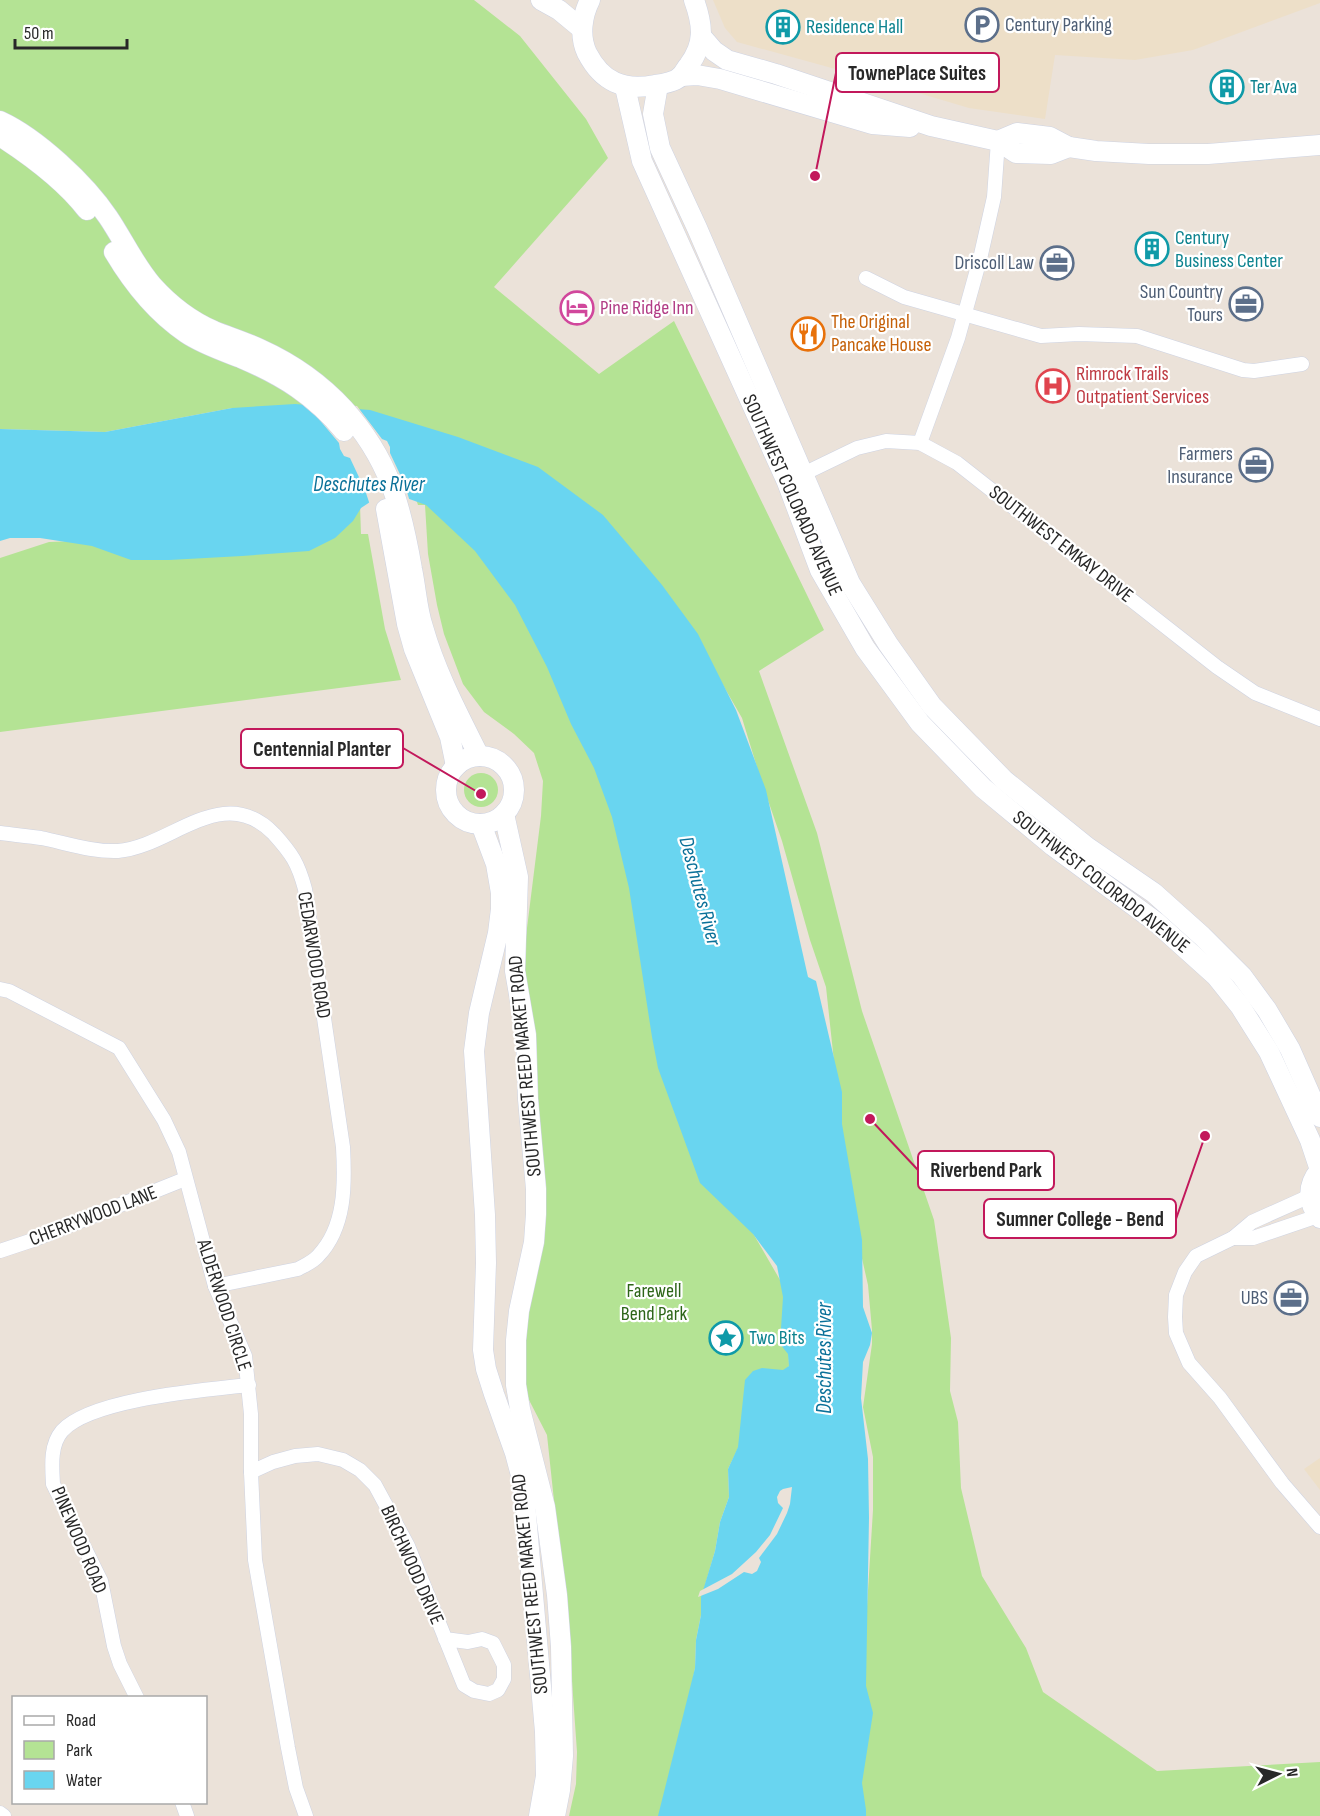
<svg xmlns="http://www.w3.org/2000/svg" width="1320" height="1816" viewBox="0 0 1320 1816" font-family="'Sofia Sans Condensed',sans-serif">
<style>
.education{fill:#eddfc8}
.green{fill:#b4e394}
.water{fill:#69d5f0}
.pier{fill:#ebe2d9}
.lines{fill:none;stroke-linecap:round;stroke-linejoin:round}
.street-casing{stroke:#ced3e2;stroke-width:15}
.secondary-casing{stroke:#ced3e2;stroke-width:21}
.street{stroke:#fff;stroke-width:14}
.secondary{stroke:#fff;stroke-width:20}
.labels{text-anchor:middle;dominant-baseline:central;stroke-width:4.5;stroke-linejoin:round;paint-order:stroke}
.service-label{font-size:20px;fill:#4e5e75;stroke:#fff;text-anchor:end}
.culture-label{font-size:20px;fill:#0d838f;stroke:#fff;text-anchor:start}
.hotel-label{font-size:20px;fill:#b23c85;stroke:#fff;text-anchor:start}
.food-label{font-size:20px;fill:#c56008;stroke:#fff;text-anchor:start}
.health-label{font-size:20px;fill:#be3a42;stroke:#fff;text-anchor:start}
.street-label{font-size:20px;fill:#282828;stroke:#fff}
.park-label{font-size:20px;fill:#2d6518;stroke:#fff}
.water-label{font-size:21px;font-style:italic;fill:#0b7199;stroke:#fff}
.leader{fill:none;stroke:#c2185b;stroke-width:2}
.callout-dot{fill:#c2185b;stroke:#fff;stroke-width:2}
.callout{fill:#fff;stroke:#c2185b;stroke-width:2}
.callout-label{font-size:21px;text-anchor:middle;font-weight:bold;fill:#282828}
</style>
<rect width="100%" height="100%" fill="#ebe2d9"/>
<!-- education -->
<g class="education">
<path d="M713,0H1320V3L1193,50L1135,60L1055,55L1045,119L969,108L868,78L737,42L725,28Z"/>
<path d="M1320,1458V1490L1304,1469Z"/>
</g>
<!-- green -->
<g class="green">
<path d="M0,0H474L520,36L586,119L608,158L494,287L599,374L674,321L824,630L759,671L817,833L862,1011L934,1220L951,1338L950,1391L958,1422L961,1488L982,1576L1026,1648L1043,1692L1157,1771L1320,1762V1816H854L873,1510V1457L863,1407L872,1344V1330L868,1285L849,1201L826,987L810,940L782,841L760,777L742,718L712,666L680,617L232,408L105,432L0,429Z"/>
<path d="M416,499L455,506L590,725L728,1190L787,1292L789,1366L738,1448L728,1469L729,1497L720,1522L715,1551L705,1585L701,1615L696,1640L695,1668L667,1816H569L576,1784L577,1752L565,1582L555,1510L547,1435L528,1398L526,1392L524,1367V1345L530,1301L541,1255L522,968L541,816L543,781L534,753L514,734L484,712L463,684L444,634L437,605L428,554L425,505H418Z"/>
<path d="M360,505L361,534H368L385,629L401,680L0,732V558L49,542L99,540Z"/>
<circle cx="481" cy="790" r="17"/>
</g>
<!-- water -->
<path class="water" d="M295,404L370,410L458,437L538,467L603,515L662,585L698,634L736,710L766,790L808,977L816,981L842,1092V1124L862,1240L863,1307L872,1333L870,1345L863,1362L861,1398L868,1459L869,1518L866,1686L873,1713L862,1783L866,1810V1816H658L695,1668L696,1640L701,1615V1597L715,1551L720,1522L729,1497L728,1469L738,1447L745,1380L753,1371L762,1368L783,1370L789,1366L788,1354L780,1344L783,1297L777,1266L753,1234L700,1183L658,1068L652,1037L629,888L612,817L594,768L571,724L547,667L515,605L475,551L426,505L401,496L376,498L361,508L353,521L335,538L309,551L242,556L169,560H131L92,546L40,538H10L0,541V429L105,432L232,408Z"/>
<!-- pier -->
<g class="pier">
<path d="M298,401L357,406L382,439L387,441L390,447V453L405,485L410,502L401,499L377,501L370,505L365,490L350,458L344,456L340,449L339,443L318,418Z"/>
<path d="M792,1487L790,1504L787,1513L777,1534L759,1558L761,1562L757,1571L752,1574L744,1572L718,1589L698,1597L700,1591L732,1574L756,1552L770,1535L783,1508L778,1503L777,1497L780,1491L783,1489Z"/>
</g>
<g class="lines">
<!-- street casing -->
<g class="street-casing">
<g id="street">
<path d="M866,278L904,297L1041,336L1079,334L1137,336L1243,370L1254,371L1302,364"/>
<path d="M920,443L958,338L980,259L994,197L998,141"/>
<path d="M797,477L857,448L886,441L920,443L957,463L1217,667L1255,693L1320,719"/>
<path d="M0,833C14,835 27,836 41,838C66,843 92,852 118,851C171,847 223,781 274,834C292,854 298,863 305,889L343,1147C345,1183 346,1227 318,1256C313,1262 305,1265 298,1269L215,1286"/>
<path d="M0,989L9,991L119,1048L164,1120L179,1152L215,1286L245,1356L251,1414V1472L255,1560L288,1748L296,1788L306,1816"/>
<path d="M1310,1196L1252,1222L1233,1238L1196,1256L1185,1272L1176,1295L1175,1317L1176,1333L1189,1363L1220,1398L1282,1483L1320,1527"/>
<path d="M1233,1238H1253L1318,1216"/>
<path d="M0,1251L33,1240L185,1179"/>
<path d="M251,1472L273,1462L295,1456L318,1454L343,1460L360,1470L375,1485L408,1546L464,1685L474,1691L489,1694L498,1690L504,1679V1665L493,1643L482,1639L468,1642L445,1639"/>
<path d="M137,1698L120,1664L114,1646L101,1581L53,1484C52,1466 50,1445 62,1431C91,1399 205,1390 249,1385"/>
<path d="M182,1802L187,1816"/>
<path d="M0,1813L4,1816"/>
</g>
</g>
<!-- secondary casing -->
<g class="secondary-casing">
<g id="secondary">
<path d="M541,0L559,10L582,29"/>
<path d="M590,0C582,16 579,36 587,53C602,82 623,91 655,85C663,84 675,82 681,76C684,73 686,68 689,65C705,43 703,25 694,0"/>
<path d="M701,36L714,51L727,60L776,74L931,126L998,141L1016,153L1051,154L1069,147"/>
<path d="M681,76L697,75L720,79L872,124L910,127"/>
<path d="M658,85L653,114L660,148L697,228L850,583L888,644L932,706L1004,780L1087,847L1154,893L1202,936L1242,976L1267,1010L1290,1049L1320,1117"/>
<path d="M625,87L642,161L787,482L820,570L865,648L920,723L983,788L1053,846L1156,922L1216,976L1240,1006L1269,1052L1310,1140L1320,1170C1307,1185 1307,1203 1320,1218"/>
<path d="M0,121C37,138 85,183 108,217C123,239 134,264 152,285C169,304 191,321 214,331C229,337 245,342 260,349C291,363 321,384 344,409C389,459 401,505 412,569C416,588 417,609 423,627C436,673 458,714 479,756"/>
<path d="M0,136C31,156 64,180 87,210"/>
<path d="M998,141L1017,133L1050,137L1069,147L1096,151L1149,154H1208L1320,145"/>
<path d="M114,252C133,284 155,312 186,333C202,344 223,351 241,358C283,376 314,395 344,431"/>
<path d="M386,509L407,624L414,649L450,737L456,766"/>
<circle cx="480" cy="790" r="34"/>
<path d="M504,814L518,877L515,971L526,1035L528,1099L536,1189V1214L534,1242L519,1311L516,1340V1385L520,1409L545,1507L557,1595L561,1647L563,1756L560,1790L555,1816"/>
<path d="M481,824L496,864L501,893V909L498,933L479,1013L474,1051L485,1215L486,1263L483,1350L486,1369L494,1394L515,1453L522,1479L525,1503L545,1732L546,1776L539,1816"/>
</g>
</g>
<!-- street -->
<use href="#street" class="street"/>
<!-- secondary -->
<use href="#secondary" class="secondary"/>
</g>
<!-- icons -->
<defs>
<g id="parking-ring" transform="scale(1.725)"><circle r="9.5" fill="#fff" stroke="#5c6f8a" stroke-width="1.5"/><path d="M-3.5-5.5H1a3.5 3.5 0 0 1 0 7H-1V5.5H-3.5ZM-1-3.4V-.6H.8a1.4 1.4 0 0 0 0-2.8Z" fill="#5c6f8a"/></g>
<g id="building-ring" transform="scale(1.725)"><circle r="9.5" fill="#fff" stroke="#0f9aa8" stroke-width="1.5"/><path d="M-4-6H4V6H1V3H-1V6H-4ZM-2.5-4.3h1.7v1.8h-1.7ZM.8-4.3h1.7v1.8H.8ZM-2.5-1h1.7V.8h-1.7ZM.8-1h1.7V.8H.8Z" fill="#0f9aa8"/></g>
<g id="office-ring" transform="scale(1.725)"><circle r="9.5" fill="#fff" stroke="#5c6f8a" stroke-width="1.5"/><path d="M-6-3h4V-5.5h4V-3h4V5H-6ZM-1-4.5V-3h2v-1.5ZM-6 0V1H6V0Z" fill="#5c6f8a"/></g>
<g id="hotel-ring" transform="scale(1.725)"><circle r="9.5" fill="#fff" stroke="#d1479c" stroke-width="1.5"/><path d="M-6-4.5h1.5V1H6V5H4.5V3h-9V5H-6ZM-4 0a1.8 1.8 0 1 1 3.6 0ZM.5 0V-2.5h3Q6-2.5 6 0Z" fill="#d1479c"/></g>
<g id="restaurant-ring" transform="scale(1.725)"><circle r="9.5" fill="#fff" stroke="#e8710a" stroke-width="1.5"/><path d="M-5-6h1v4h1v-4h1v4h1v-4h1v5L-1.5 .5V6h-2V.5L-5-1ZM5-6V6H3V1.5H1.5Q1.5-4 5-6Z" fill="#e8710a"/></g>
<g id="hospital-ring" transform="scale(1.725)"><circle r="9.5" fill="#fff" stroke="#e0444e" stroke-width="1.5"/><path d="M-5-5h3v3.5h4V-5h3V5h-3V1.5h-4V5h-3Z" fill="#e0444e"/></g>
<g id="sight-ring" transform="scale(1.725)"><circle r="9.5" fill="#fff" stroke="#0f9aa8" stroke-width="1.5"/><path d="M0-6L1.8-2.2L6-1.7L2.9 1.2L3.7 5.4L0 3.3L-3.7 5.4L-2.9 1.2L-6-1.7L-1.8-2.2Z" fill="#0f9aa8"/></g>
</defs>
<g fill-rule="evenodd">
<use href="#parking-ring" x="982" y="25"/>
<use href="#building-ring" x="783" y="27"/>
<use href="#building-ring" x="1227" y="87"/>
<use href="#building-ring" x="1152" y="249"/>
<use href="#office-ring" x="1057" y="263"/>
<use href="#office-ring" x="1246" y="304"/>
<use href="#hotel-ring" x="577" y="308"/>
<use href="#restaurant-ring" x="808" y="334"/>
<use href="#hospital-ring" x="1053" y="386"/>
<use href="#office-ring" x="1256" y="465"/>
<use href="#office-ring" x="1291" y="1298"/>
<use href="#sight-ring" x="726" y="1338"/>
</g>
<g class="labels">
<!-- service labels -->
<g class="service-label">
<text x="1005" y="25" text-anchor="start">Century Parking</text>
<text x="1034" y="263">Driscoll Law</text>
<text x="1223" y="292">Sun Country<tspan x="1223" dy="23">Tours</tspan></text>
<text x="1233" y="454">Farmers<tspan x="1233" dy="23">Insurance</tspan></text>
<text x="1268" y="1298">UBS</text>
</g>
<!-- culture labels -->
<g class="culture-label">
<text x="806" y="27">Residence Hall</text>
<text x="1250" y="87">Ter Ava</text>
<text x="1175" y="238">Century<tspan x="1175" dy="23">Business Center</tspan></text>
<text x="749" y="1338">Two Bits</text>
</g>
<!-- hotel labels -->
<g class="hotel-label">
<text x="600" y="308">Pine Ridge Inn</text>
</g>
<!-- food labels -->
<g class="food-label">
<text x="831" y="322">The Original<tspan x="831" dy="23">Pancake House</tspan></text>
</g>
<!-- health labels -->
<g class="health-label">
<text x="1076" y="374">Rimrock Trails<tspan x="1076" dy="23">Outpatient Services</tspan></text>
</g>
<!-- street labels -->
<g class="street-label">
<text transform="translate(792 495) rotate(66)">SOUTHWEST COLORADO AVENUE</text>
<text transform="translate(1061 544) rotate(38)">SOUTHWEST EMKAY DRIVE</text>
<text transform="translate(1101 882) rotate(38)">SOUTHWEST COLORADO AVENUE</text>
<text transform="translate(314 955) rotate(81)">CEDARWOOD ROAD</text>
<text transform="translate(525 1066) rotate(-95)">SOUTHWEST REED MARKET ROAD</text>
<text transform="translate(93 1216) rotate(-21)">CHERRYWOOD LANE</text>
<text transform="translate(224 1305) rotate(72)">ALDERWOOD CIRCLE</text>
<text transform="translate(79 1540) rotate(67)">PINEWOOD ROAD</text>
<text transform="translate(412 1565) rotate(66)">BIRCHWOOD DRIVE</text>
<text transform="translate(530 1584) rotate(-96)">SOUTHWEST REED MARKET ROAD</text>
</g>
<!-- park labels -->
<g class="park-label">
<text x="654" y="1291">Farewell<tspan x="654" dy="23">Bend Park</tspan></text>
</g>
<!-- water labels -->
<g class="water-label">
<text x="369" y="484">Deschutes River</text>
<text transform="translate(700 891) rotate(75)">Deschutes River</text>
<text transform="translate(824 1358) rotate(-90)">Deschutes River</text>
</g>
</g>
<!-- callouts -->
<path class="leader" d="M815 176L836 73M481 794L403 748M870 1119L918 1170M1205 1136L1176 1219"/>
<g class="callout-dot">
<circle cx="815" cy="176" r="6"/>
<circle cx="481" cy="794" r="6"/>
<circle cx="870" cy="1119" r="6"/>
<circle cx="1205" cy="1136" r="6"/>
</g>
<g class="callout">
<rect x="836" y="53" width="163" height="39" rx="6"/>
<rect x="241" y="729" width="162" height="39" rx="6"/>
<rect x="918" y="1151" width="136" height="39" rx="6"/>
<rect x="984" y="1199" width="192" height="39" rx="6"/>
</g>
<g class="callout-label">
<text x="917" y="80">TownePlace Suites</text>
<text x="322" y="756">Centennial Planter</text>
<text x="986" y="1177">Riverbend Park</text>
<text x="1080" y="1226">Sumner College - Bend</text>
</g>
<!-- legend -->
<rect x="12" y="1696" width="195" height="108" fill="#ffffff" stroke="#a9a9a9" stroke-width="1.5"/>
<rect x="24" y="1716" width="30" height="9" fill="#ffffff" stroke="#a9a9a9" stroke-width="1.5"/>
<text x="66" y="1726" font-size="18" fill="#282828">Road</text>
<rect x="24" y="1741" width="30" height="18" fill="#b4e394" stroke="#a9a9a9" stroke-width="1.5"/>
<text x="66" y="1756" font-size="18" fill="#282828">Park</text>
<rect x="24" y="1771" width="30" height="18" fill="#69d5f0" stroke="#a9a9a9" stroke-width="1.5"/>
<text x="66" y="1786" font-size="18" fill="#282828">Water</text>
<!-- north arrow -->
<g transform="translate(1278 1774) rotate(84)" stroke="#ffffff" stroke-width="4.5" paint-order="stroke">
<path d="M0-4.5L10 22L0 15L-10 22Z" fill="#282828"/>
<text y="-9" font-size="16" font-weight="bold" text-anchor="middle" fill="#282828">N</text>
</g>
<!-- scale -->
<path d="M15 39v9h112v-9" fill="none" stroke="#282828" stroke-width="3"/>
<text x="24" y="39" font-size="18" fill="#282828" stroke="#ffffff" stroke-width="4.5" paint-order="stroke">50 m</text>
</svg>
